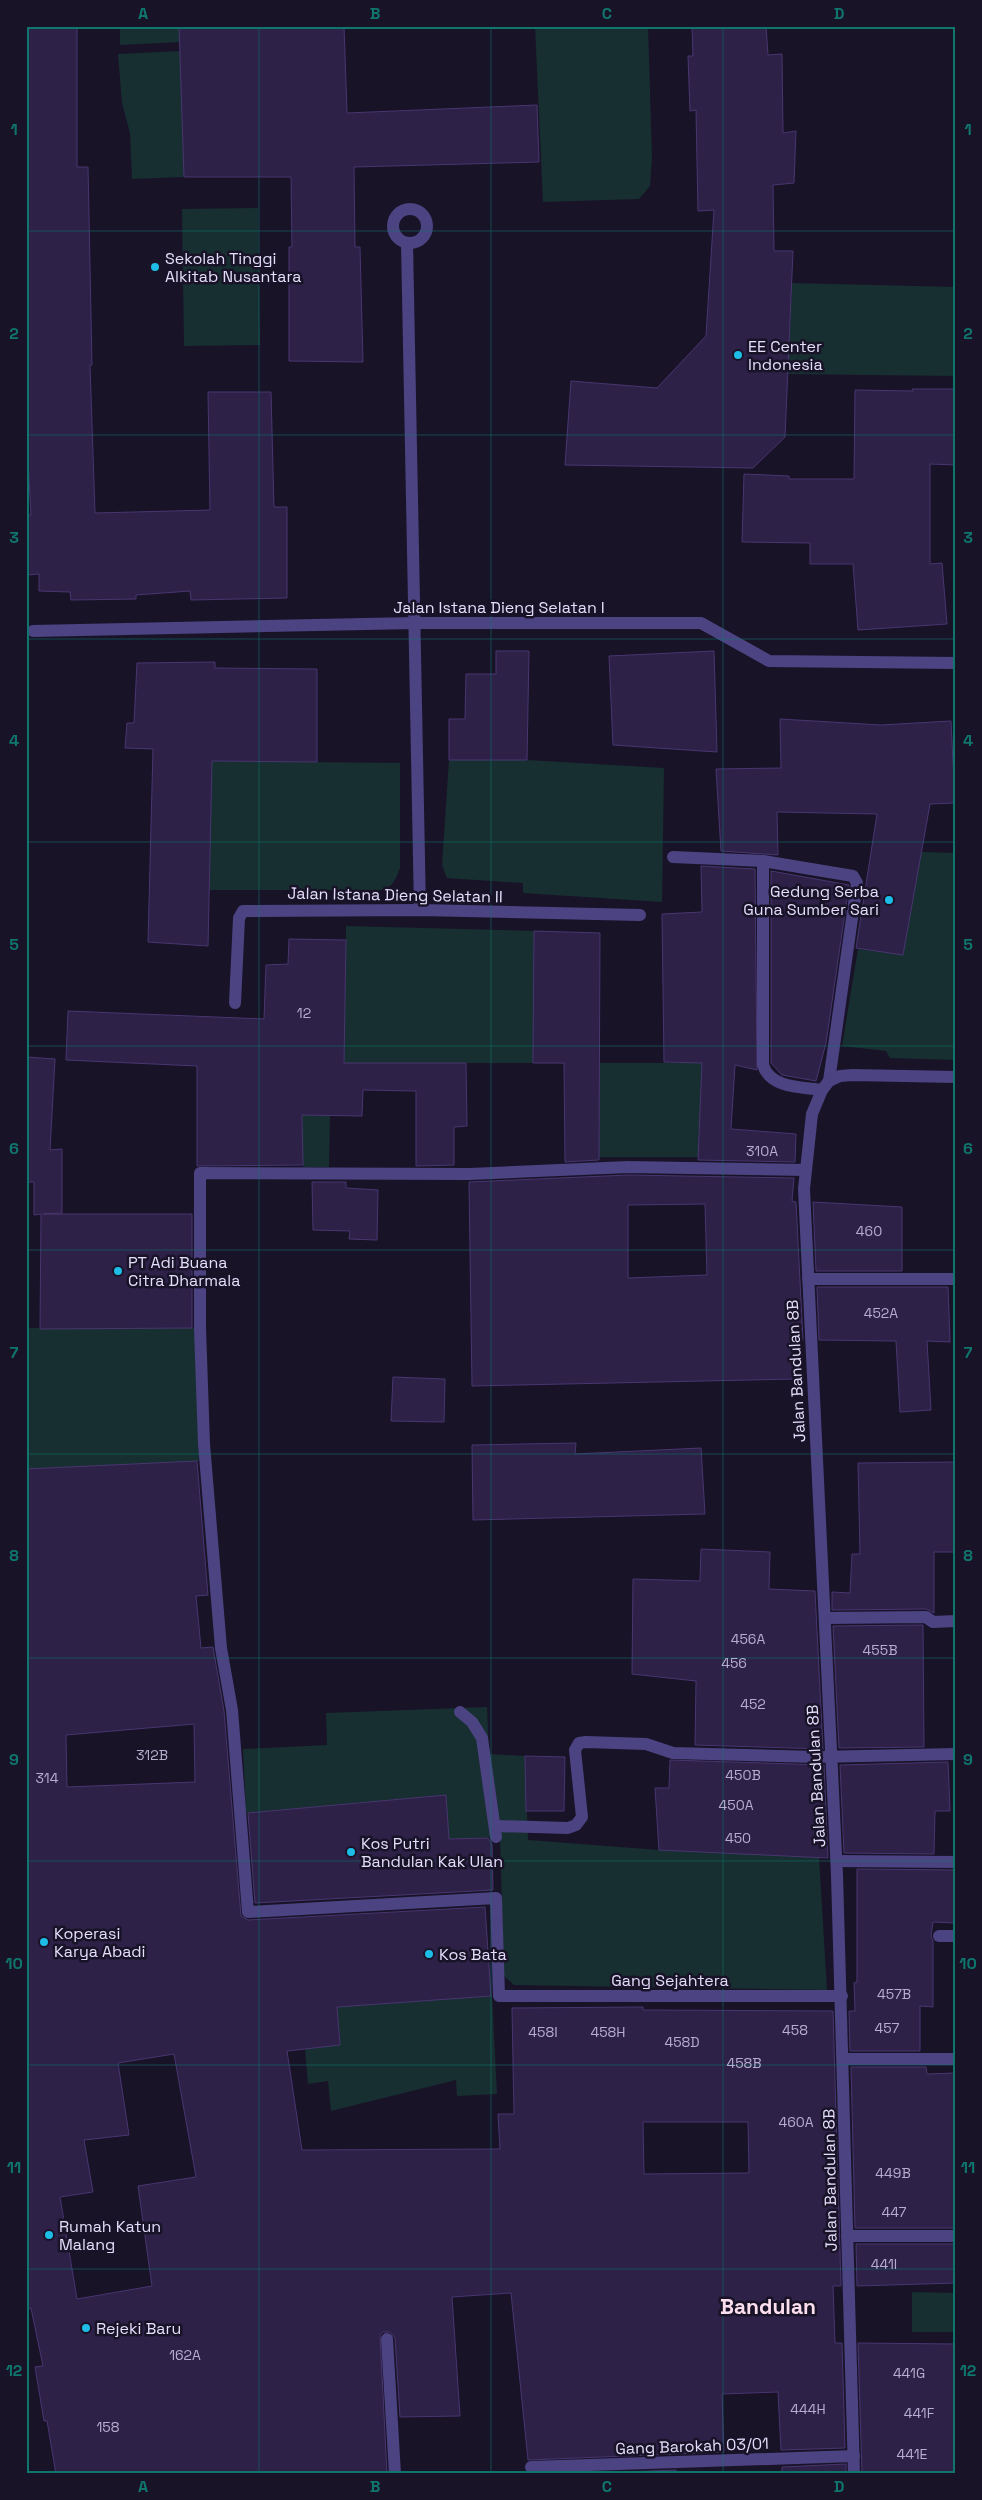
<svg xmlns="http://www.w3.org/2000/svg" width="982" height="2500" viewBox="0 0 982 2500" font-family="'Space Grotesk',sans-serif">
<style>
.green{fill:#172f31}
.building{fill:#2d2147;stroke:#483670;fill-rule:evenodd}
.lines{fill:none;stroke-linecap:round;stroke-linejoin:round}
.minor{stroke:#4c4382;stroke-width:12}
.grid{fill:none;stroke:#0f766e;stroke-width:1;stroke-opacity:0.55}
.poi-dot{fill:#1ebde7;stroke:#191328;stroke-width:2}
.labels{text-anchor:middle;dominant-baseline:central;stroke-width:5;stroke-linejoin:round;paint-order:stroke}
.number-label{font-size:14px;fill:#b6aece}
.poi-label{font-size:16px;fill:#e4ddfb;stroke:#191328;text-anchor:start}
.street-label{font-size:16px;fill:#e4ddfb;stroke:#191328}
.district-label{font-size:21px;font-weight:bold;fill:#fcdfee;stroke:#191328}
.neatline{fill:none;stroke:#0f766e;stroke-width:2}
.grid-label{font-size:16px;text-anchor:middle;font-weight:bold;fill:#0f766e}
</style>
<rect width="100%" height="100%" fill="#191328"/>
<!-- green -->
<g class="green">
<path d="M120,26H179L180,42L120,45Z"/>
<path d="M535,26H648L652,158L650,186L639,199L543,202Z"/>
<path d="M180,51L184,177L132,179L130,133L122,103L118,54Z"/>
<path d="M258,208L260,345L184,346L182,209Z"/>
<path d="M792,283L956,287V376L788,374Z"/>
<path d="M449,760H527L664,768L662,902L523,893V883L447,878L442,865Z"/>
<path d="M212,761L400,763V868C396,879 393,887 382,890H208Z"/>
<path d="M921,852L956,853V1060L890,1058L886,1051L842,1046L858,949L903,955Z"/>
<path d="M346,926L534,931L533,1063H344Z"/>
<path d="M302,1063H331L329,1167H303Z"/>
<path d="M600,1063H702L698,1157H599Z"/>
<path d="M26,1328H195L199,1461L26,1469Z"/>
<path d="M487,1707L489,1754L525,1756L528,1840L659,1850L819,1857L827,1990L514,1985L504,1976L500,1837L449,1839L445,1795L246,1813L243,1749L327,1745L326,1713Z"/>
<path d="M492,1996L497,2094L457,2096L456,2080L331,2111L328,2081L308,2084L305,2049L340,2045L337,2007Z"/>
<path d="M912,2292L956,2293V2332H912Z"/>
</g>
<!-- building -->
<g class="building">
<path d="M26,26H77V167H88L92,365H90L95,513L210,510L208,392H271L274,507H287V598L191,600L190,591L136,595V599L71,600L70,592L39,591V574L26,575V515H31L26,423Z"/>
<path d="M179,26H344L347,113L537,105L539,162L354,167L355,247H360L363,362L289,361V247H292L291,177H184Z"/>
<path d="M692,26H766L768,55L782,54L783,133L796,131L794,183L773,185L774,251H793L785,437L753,468L565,465L571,381L657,388L706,336L714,210L698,211L696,110L690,111L688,56H693Z"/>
<path d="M912,389H956V465L930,464V564L942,563L947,624L858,630L853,564H810V543L742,542L744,474L789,476V479H854L855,390L913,391Z"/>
<path d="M496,651H529L527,760H449V719H465L466,674H496Z"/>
<path d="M714,651L717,752L613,745L609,656Z"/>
<path d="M215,662V668L317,669V762L212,761L208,946L148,942L153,749L125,748L127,723H134L137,663Z"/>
<path d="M780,719L881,725L951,721L955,803L930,804L903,955L856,948L877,814L777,812L778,855L721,851L716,769L781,768Z"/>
<path d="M701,866L755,869L757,1070L735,1065L731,1129L796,1134L795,1162L698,1160L702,1063L664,1062L662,914L702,912Z"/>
<path d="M771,871L849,885L826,1043L816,1081L782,1075L771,1063Z"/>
<path d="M534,931L600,933L599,1160L565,1162L564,1063H533Z"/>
<path d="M289,939L346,940L344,1063H466L467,1126L454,1127V1165L416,1166V1091L363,1090L362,1116L302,1115L303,1165L197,1166V1066L66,1060L68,1011L264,1019L266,965L288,964Z"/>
<path d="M26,1057L55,1059L50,1150L62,1149V1213L43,1214H192V1328L40,1329L41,1214L34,1215V1182H26Z"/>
<path d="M628,1175L794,1178L792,1201L796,1202L803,1340H794L795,1379L472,1386L469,1182ZM705,1204L707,1275L628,1278V1205Z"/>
<path d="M312,1182H346V1188L378,1190L377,1240L349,1239L350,1231L313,1230Z"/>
<path d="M813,1202L902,1207V1271H816Z"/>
<path d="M817,1287H948L950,1342L927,1341L931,1410L900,1412L896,1341L819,1340Z"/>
<path d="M393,1377L445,1379L444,1422L391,1421Z"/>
<path d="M576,1443L575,1454L701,1448L705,1514L473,1520L472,1445Z"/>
<path d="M197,1461L208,1595L196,1596L201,1648L213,1647L224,1711L241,1916L248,1920L485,1907L491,1996L337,2007L340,2045L287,2051L302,2150L500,2149L498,2114H514L512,2008L643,2007V2010L833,2011L841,2286H833L835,2343H842L845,2448L781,2450L778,2392L722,2394L724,2452L528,2460L511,2293L452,2297L460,2416L400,2417L395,2338L390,2332H383L380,2335L387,2474H56L47,2421H44L35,2367L43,2366L31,2308L26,2309V1469ZM194,1724L195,1782L67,1787L66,1735ZM174,2054L196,2177L138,2186L152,2286L77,2299L60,2197L93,2192L84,2140L129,2135L118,2063ZM643,2122H748L749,2173L644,2174Z"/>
<path d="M956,1462V1552H934V1613L926,1609L832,1610V1592L850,1593L852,1554H860L858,1463Z"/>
<path d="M701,1549L770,1552L769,1589L815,1591L823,1749L695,1745L696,1681L632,1674L633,1579L700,1581Z"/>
<path d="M923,1625L924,1747L839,1748L833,1626Z"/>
<path d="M525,1756L565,1757L564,1811H526Z"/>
<path d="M670,1760L824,1765L828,1858L659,1850L655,1788H669Z"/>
<path d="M948,1762L950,1811H935L934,1854L844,1853L840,1765Z"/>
<path d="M446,1795L449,1839L488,1838L492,1844L493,1890L255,1903L248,1813Z"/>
<path d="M857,1869L956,1870V1923L933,1922L931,1936L933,1941V2007L920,2006V2051H850L849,2011H855L854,1983L857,1982Z"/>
<path d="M851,2067H926L927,2074L956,2073V2228H855Z"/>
<path d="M856,2244H956V2283L857,2286Z"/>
<path d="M858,2343L956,2344V2474H862Z"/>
<path d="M846,2464V2474H782V2467Z"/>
<path d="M676,2470L677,2474H572Z"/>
</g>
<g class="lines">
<!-- minor -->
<g class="minor">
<circle cx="410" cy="226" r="17"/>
<path d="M407,243L420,910"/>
<path d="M33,631L415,623H701L769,661L956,663"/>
<path d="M673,857L763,861L853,876L857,883L829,1081"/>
<path d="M763,861V1065C770,1088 800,1087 822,1090"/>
<path d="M235,1003L239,918L243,911L420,910L640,915"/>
<path d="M805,1170L628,1167L470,1174L200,1173V1328L204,1444L221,1648L232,1710L248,1912L496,1898L499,1996H842"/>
<path d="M808,1279H956"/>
<path d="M825,1618L926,1617L933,1622L956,1621"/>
<path d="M460,1712L472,1722L482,1738L496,1837"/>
<path d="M495,1826L568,1828L576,1825L582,1817L575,1750L579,1743L586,1742L646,1744L673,1753L815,1757L956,1754"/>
<path d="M837,1861L956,1862"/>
<path d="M939,1936H956"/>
<path d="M843,2059H956"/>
<path d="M847,2236H956"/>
<path d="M387,2339L395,2474"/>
<path d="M531,2467L854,2456"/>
<path d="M854,2474L837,1875L804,1189L812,1114L822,1090L829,1081L840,1076L852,1075L956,1077"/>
</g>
</g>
<!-- grid -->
<path class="grid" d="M259,26V2474M491,26V2474M723,26V2474M26,231H956M26,435H956M26,639H956M26,842H956M26,1046H956M26,1250H956M26,1454H956M26,1658H956M26,1861H956M26,2065H956M26,2269H956"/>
<!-- markers -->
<g class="poi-dot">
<circle cx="155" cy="267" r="5"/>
<circle cx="738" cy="355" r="5"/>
<circle cx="889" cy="900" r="5"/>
<circle cx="118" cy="1271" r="5"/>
<circle cx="351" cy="1852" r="5"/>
<circle cx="44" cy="1942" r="5"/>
<circle cx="429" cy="1954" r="5"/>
<circle cx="49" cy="2235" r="5"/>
<circle cx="86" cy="2328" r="5"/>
</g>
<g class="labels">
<!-- number labels -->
<g class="number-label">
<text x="304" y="1013">12</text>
<text x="762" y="1151">310A</text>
<text x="869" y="1231">460</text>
<text x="881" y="1313">452A</text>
<text x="748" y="1639">456A</text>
<text x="880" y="1650">455B</text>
<text x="734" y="1663">456</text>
<text x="753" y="1704">452</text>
<text x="152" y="1755">312B</text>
<text x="743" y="1775">450B</text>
<text x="47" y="1778">314</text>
<text x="736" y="1805">450A</text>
<text x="738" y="1838">450</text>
<text x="894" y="1994">457B</text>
<text x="887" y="2028">457</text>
<text x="795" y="2030">458</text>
<text x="543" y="2032">458I</text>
<text x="608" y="2032">458H</text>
<text x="682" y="2042">458D</text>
<text x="744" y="2063">458B</text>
<text x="796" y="2122">460A</text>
<text x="893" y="2173">449B</text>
<text x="894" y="2212">447</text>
<text x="884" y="2264">441I</text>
<text x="185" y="2355">162A</text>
<text x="909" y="2373">441G</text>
<text x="808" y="2409">444H</text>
<text x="919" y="2413">441F</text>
<text x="108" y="2427">158</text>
<text x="912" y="2454">441E</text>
</g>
<!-- poi labels -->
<g class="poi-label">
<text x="165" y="258">Sekolah Tinggi<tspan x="165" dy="18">Alkitab Nusantara</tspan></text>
<text x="748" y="346">EE Center<tspan x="748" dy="18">Indonesia</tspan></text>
<text x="879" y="891" text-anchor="end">Gedung Serba<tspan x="879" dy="18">Guna Sumber Sari</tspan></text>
<text x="128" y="1262">PT Adi Buana<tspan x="128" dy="18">Citra Dharmala</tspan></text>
<text x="361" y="1843">Kos Putri<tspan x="361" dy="18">Bandulan Kak Ulan</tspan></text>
<text x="54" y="1933">Koperasi<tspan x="54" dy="18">Karya Abadi</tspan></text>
<text x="439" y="1954">Kos Bata</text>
<text x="59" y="2226">Rumah Katun<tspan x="59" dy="18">Malang</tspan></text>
<text x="96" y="2328">Rejeki Baru</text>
</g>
<!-- street labels -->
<g class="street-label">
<text x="499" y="607">Jalan Istana Dieng Selatan I</text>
<text transform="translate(395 895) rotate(1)">Jalan Istana Dieng Selatan II</text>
<text transform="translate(796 1371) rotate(-93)">Jalan Bandulan 8B</text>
<text transform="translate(816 1776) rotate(-93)">Jalan Bandulan 8B</text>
<text x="670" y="1980">Gang Sejahtera</text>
<text transform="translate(830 2180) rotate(-91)">Jalan Bandulan 8B</text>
<text transform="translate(692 2446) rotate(-2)">Gang Barokah 03/01</text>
</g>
<!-- district labels -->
<g class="district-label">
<text x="768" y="2306">Bandulan</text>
</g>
</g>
<!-- border -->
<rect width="982" height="2500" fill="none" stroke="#191328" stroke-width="55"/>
<rect x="28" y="28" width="926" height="2444" class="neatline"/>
<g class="grid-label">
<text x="143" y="19">A</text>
<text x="375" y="19">B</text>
<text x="607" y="19">C</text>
<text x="839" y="19">D</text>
<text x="14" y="135">1</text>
<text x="968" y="135">1</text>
<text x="14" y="339">2</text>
<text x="968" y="339">2</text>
<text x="14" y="543">3</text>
<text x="968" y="543">3</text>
<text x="14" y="746">4</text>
<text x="968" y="746">4</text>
<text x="14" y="950">5</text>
<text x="968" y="950">5</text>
<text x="14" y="1154">6</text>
<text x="968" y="1154">6</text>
<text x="14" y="1358">7</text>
<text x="968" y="1358">7</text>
<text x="14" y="1561">8</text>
<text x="968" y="1561">8</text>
<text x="14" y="1765">9</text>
<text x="968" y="1765">9</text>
<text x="14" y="1969">10</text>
<text x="968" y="1969">10</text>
<text x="14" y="2173">11</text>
<text x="968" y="2173">11</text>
<text x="14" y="2376">12</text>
<text x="968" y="2376">12</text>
<text x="143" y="2492">A</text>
<text x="375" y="2492">B</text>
<text x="607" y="2492">C</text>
<text x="839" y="2492">D</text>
</g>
</svg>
